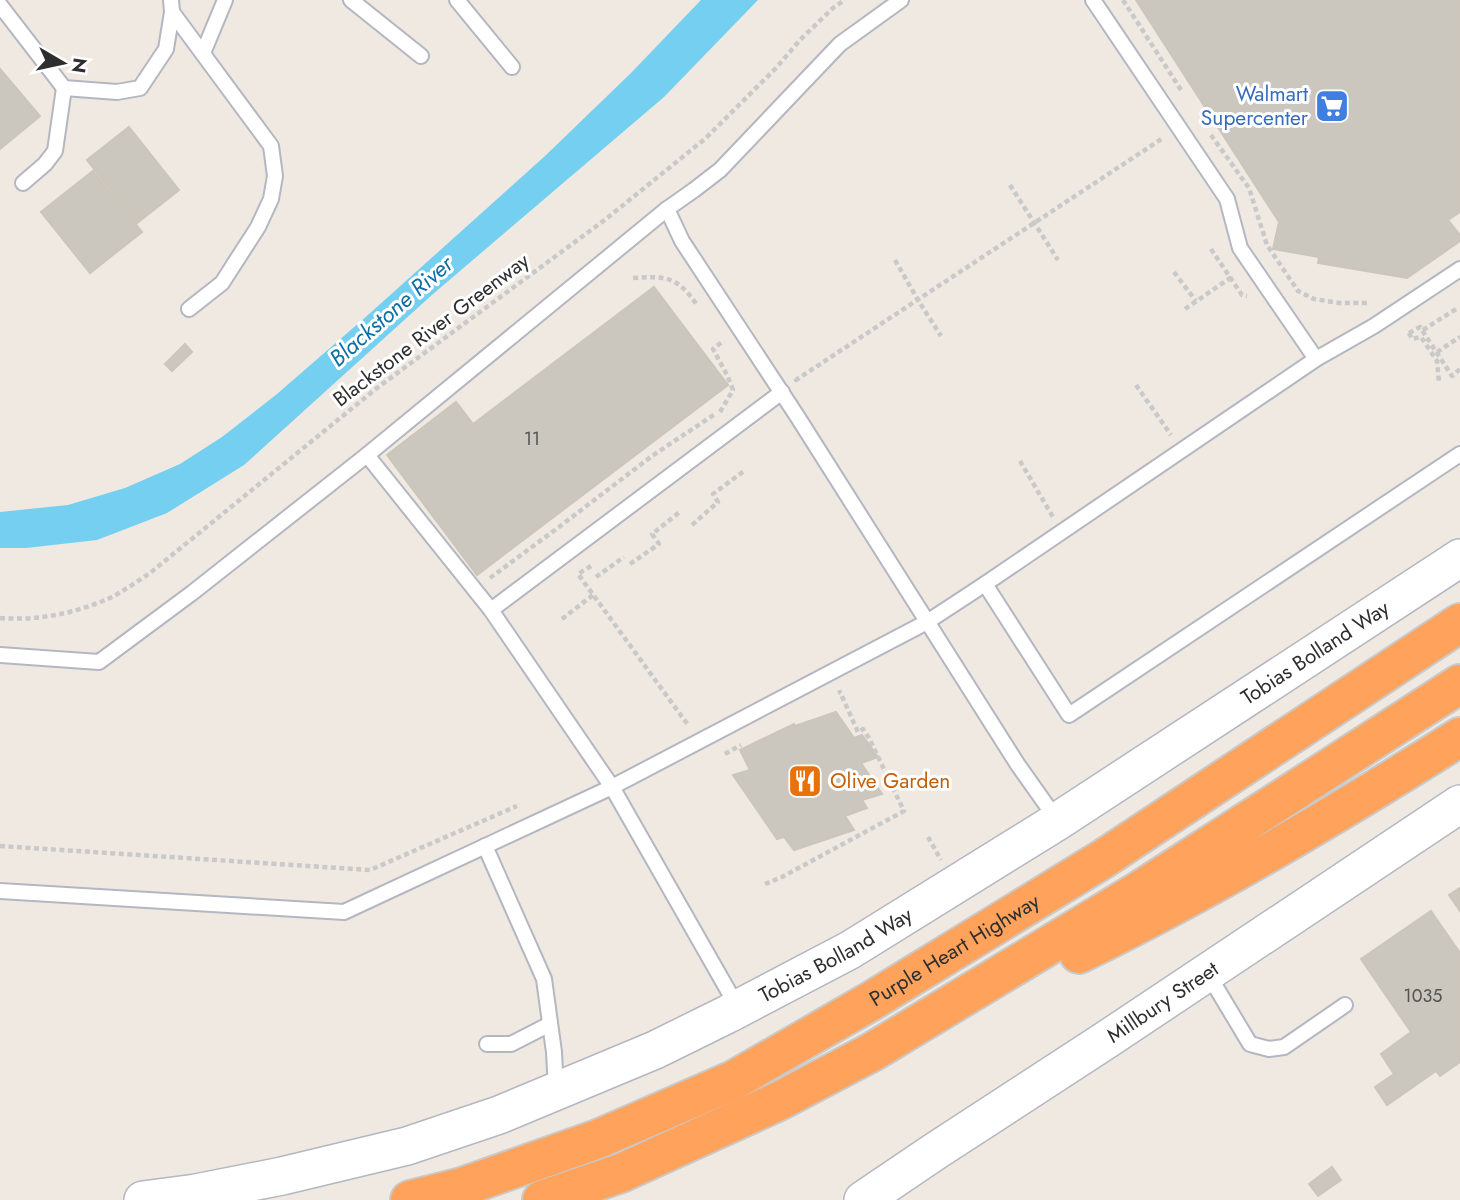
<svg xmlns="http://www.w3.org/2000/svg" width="1460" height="1200" viewBox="0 0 1460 1200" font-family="Jost,sans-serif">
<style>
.water{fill:#75cff0}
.building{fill:#cbc7bf;stroke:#cbc5ba;stroke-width:2}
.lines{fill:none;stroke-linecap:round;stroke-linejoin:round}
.lane-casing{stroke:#b4b7c1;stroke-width:18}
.secondary-casing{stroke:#b4b7c1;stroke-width:40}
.highway-casing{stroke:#c9c9c9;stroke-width:42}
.path{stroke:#c9c9c9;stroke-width:4.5;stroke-dasharray:5 3.5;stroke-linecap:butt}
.lane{stroke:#fff;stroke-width:14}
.secondary{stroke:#fff;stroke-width:37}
.highway{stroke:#ffa35c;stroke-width:38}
.labels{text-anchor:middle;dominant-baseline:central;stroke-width:6;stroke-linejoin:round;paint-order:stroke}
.number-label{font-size:18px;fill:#555452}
.shop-label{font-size:21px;fill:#366cbe;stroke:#fff;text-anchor:end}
.street-label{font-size:21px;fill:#2e2e2e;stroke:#fff}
.food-label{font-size:21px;fill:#c56008;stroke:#fff;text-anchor:start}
.water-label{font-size:23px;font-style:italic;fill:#0d6fa3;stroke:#fff}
</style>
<rect width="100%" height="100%" fill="#efe9e1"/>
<!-- water -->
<path class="water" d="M701,0H758L664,97L433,294L244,465L167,513L97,540L26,548H0V512L68,505L125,488L180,464L222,437L277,394L368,315L545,156L631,73Z"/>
<!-- building -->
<g class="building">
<path d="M1136,0H1460V212L1448,220L1460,235V241L1407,278L1318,263L1319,257L1273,249L1279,222Z"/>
<path d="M0,69L40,116L0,149Z"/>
<path d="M129,127L179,190L137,223L87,160Z"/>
<path d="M93,171L142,232L90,273L41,212Z"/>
<path d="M654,287L728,385L477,575L387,455L456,402L473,424Z"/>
<path d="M185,344L192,352L172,371L165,364Z"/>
<path d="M836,712L854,738L862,735L878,757L861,763L882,794L862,800L867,808L845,816L854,830L794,850L784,837L777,839L733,775L750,770L740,750L794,724L795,726Z"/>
<path d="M1460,888V911L1449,895Z"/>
<path d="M1431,911L1460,953V1062L1440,1076L1436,1071L1387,1105L1375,1087L1394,1074L1381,1054L1411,1032L1361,959Z"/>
<path d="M1332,1167L1341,1180L1318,1196L1309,1184Z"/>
</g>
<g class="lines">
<!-- lane casing -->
<g class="lane-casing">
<g id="lane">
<path d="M351,0L421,56"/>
<path d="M457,0L512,67"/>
<path d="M1093,0L1227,199L1240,248L1316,359L1374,326L1460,269"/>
<path d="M0,5L64,88L117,92L140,88L166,49L172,12L171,0"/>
<path d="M172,12L271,146L275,176L271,199L258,227L222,283L189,309"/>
<path d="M203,53L225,0"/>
<path d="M23,183L45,164L55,151L64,88"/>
<path d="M667,209L682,241L797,416L1018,765L1057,820"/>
<path d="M367,455L667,209L694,190L720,170L840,44L901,0"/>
<path d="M985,584L1316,359"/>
<path d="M0,655L99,662L192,593L367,455L491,610"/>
<path d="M485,846L544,979L554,1052L556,1091"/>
<path d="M0,891L344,912L612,787L491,610L782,392"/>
<path d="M1208,974L1250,1044L1269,1049L1284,1047L1345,1005"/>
<path d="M738,1008L612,787L927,622L985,584L1069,715L1460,454"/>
<path d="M487,1044H511L550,1024"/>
</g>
</g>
<!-- secondary casing -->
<g class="secondary-casing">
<g id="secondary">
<path id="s1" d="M143,1200L196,1193L282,1176L407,1146L499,1115L655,1050L728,1014L850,950L1058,821L1460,558"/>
<path id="s2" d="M863,1200L934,1152L1106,1040L1460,804"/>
</g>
</g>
<!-- highway casing -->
<g class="highway-casing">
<g id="highway">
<path d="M1079,954C1210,890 1336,815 1460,737"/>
<path id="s3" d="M410,1200L462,1187L598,1139L734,1080L873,1000L1103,859L1460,623"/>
<path d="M542,1200L621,1173L779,1101L872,1052L1139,891L1460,684"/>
</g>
</g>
<!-- path -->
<g class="path">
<path d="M1123,0L1181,90"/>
<path d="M1211,135L1249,188L1267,245L1298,291L1314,299L1340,303H1370"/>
<path d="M1010,185L1058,260"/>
<path d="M1211,249L1242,295L1247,296"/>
<path d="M895,260L918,300L941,336"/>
<path d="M1174,272L1196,301"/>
<path d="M633,278C666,276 677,276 697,305"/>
<path d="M1185,309L1233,276"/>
<path d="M1423,330L1456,309"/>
<path d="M1409,333L1420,327L1452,376L1460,369"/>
<path d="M1409,333L1412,339L1421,337L1437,361L1439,382"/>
<path d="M1437,352L1460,337"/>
<path d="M796,379V380L1163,138"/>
<path d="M1136,385L1171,435"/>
<path d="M720,412L733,390L727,375L713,349L722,342"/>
<path d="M1020,461L1053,517"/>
<path d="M692,525L718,502L713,494L744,471"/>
<path d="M630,564L659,544L652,534L681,511"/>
<path d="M591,566L578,574L688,725"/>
<path d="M596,577L624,557"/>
<path d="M490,578L555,530L652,456L715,414"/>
<path d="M0,618C39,621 77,613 112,597C125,590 138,581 150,573L377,388L606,219L706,138L776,68L800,40L833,8L845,0"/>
<path d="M562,619L593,595"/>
<path d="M725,754L741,745"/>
<path d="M928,837L941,860"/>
<path d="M0,846L370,870L517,806"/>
<path d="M765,884L782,877L904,811L869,738L863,729L858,732L840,692L838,693"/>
</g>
<!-- lane -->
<use href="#lane" class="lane"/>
<!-- secondary -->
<use href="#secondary" class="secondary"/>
<!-- highway -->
<use href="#highway" class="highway"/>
</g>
<!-- icons -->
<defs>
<g id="supermarket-square" transform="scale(1.75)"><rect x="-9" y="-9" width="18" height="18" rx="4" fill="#3f7fe0" stroke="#fff"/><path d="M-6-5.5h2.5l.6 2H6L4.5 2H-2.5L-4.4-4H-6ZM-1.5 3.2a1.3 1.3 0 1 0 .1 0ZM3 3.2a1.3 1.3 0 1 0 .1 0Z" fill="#fff"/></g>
<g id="restaurant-square" transform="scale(1.75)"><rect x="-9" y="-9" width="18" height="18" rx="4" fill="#e8710a" stroke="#fff"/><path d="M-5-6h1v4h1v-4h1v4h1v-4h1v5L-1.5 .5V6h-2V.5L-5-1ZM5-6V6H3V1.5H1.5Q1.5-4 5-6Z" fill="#fff"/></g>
</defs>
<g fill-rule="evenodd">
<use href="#supermarket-square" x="1332" y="106"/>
<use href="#restaurant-square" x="805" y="781"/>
</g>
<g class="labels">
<!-- number labels -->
<g class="number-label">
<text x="532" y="439">11</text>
<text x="1423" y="996">1035</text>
</g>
<!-- shop labels -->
<g class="shop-label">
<text x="1308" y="94">Walmart<tspan x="1308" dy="24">Supercenter</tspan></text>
</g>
<!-- street labels -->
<g class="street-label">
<text transform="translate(431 330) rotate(-37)">Blackstone River Greenway</text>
<text stroke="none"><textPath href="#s1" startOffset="1307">Tobias Bolland Way</textPath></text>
<text stroke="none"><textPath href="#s3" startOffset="602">Purple Heart Highway</textPath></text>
<text stroke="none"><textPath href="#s1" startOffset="740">Tobias Bolland Way</textPath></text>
<text stroke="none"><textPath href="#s2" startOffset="359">Millbury Street</textPath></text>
</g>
<!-- food labels -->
<g class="food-label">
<text x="830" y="781">Olive Garden</text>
</g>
<!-- water labels -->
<g class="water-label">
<text transform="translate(391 311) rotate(-41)">Blackstone River</text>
</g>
</g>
<!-- north arrow -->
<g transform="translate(63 63) rotate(99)" stroke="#ffffff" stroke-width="5" paint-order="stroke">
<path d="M0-5L12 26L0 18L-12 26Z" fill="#2e2e2e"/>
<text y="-10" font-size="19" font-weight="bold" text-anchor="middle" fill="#2e2e2e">N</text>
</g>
</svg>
